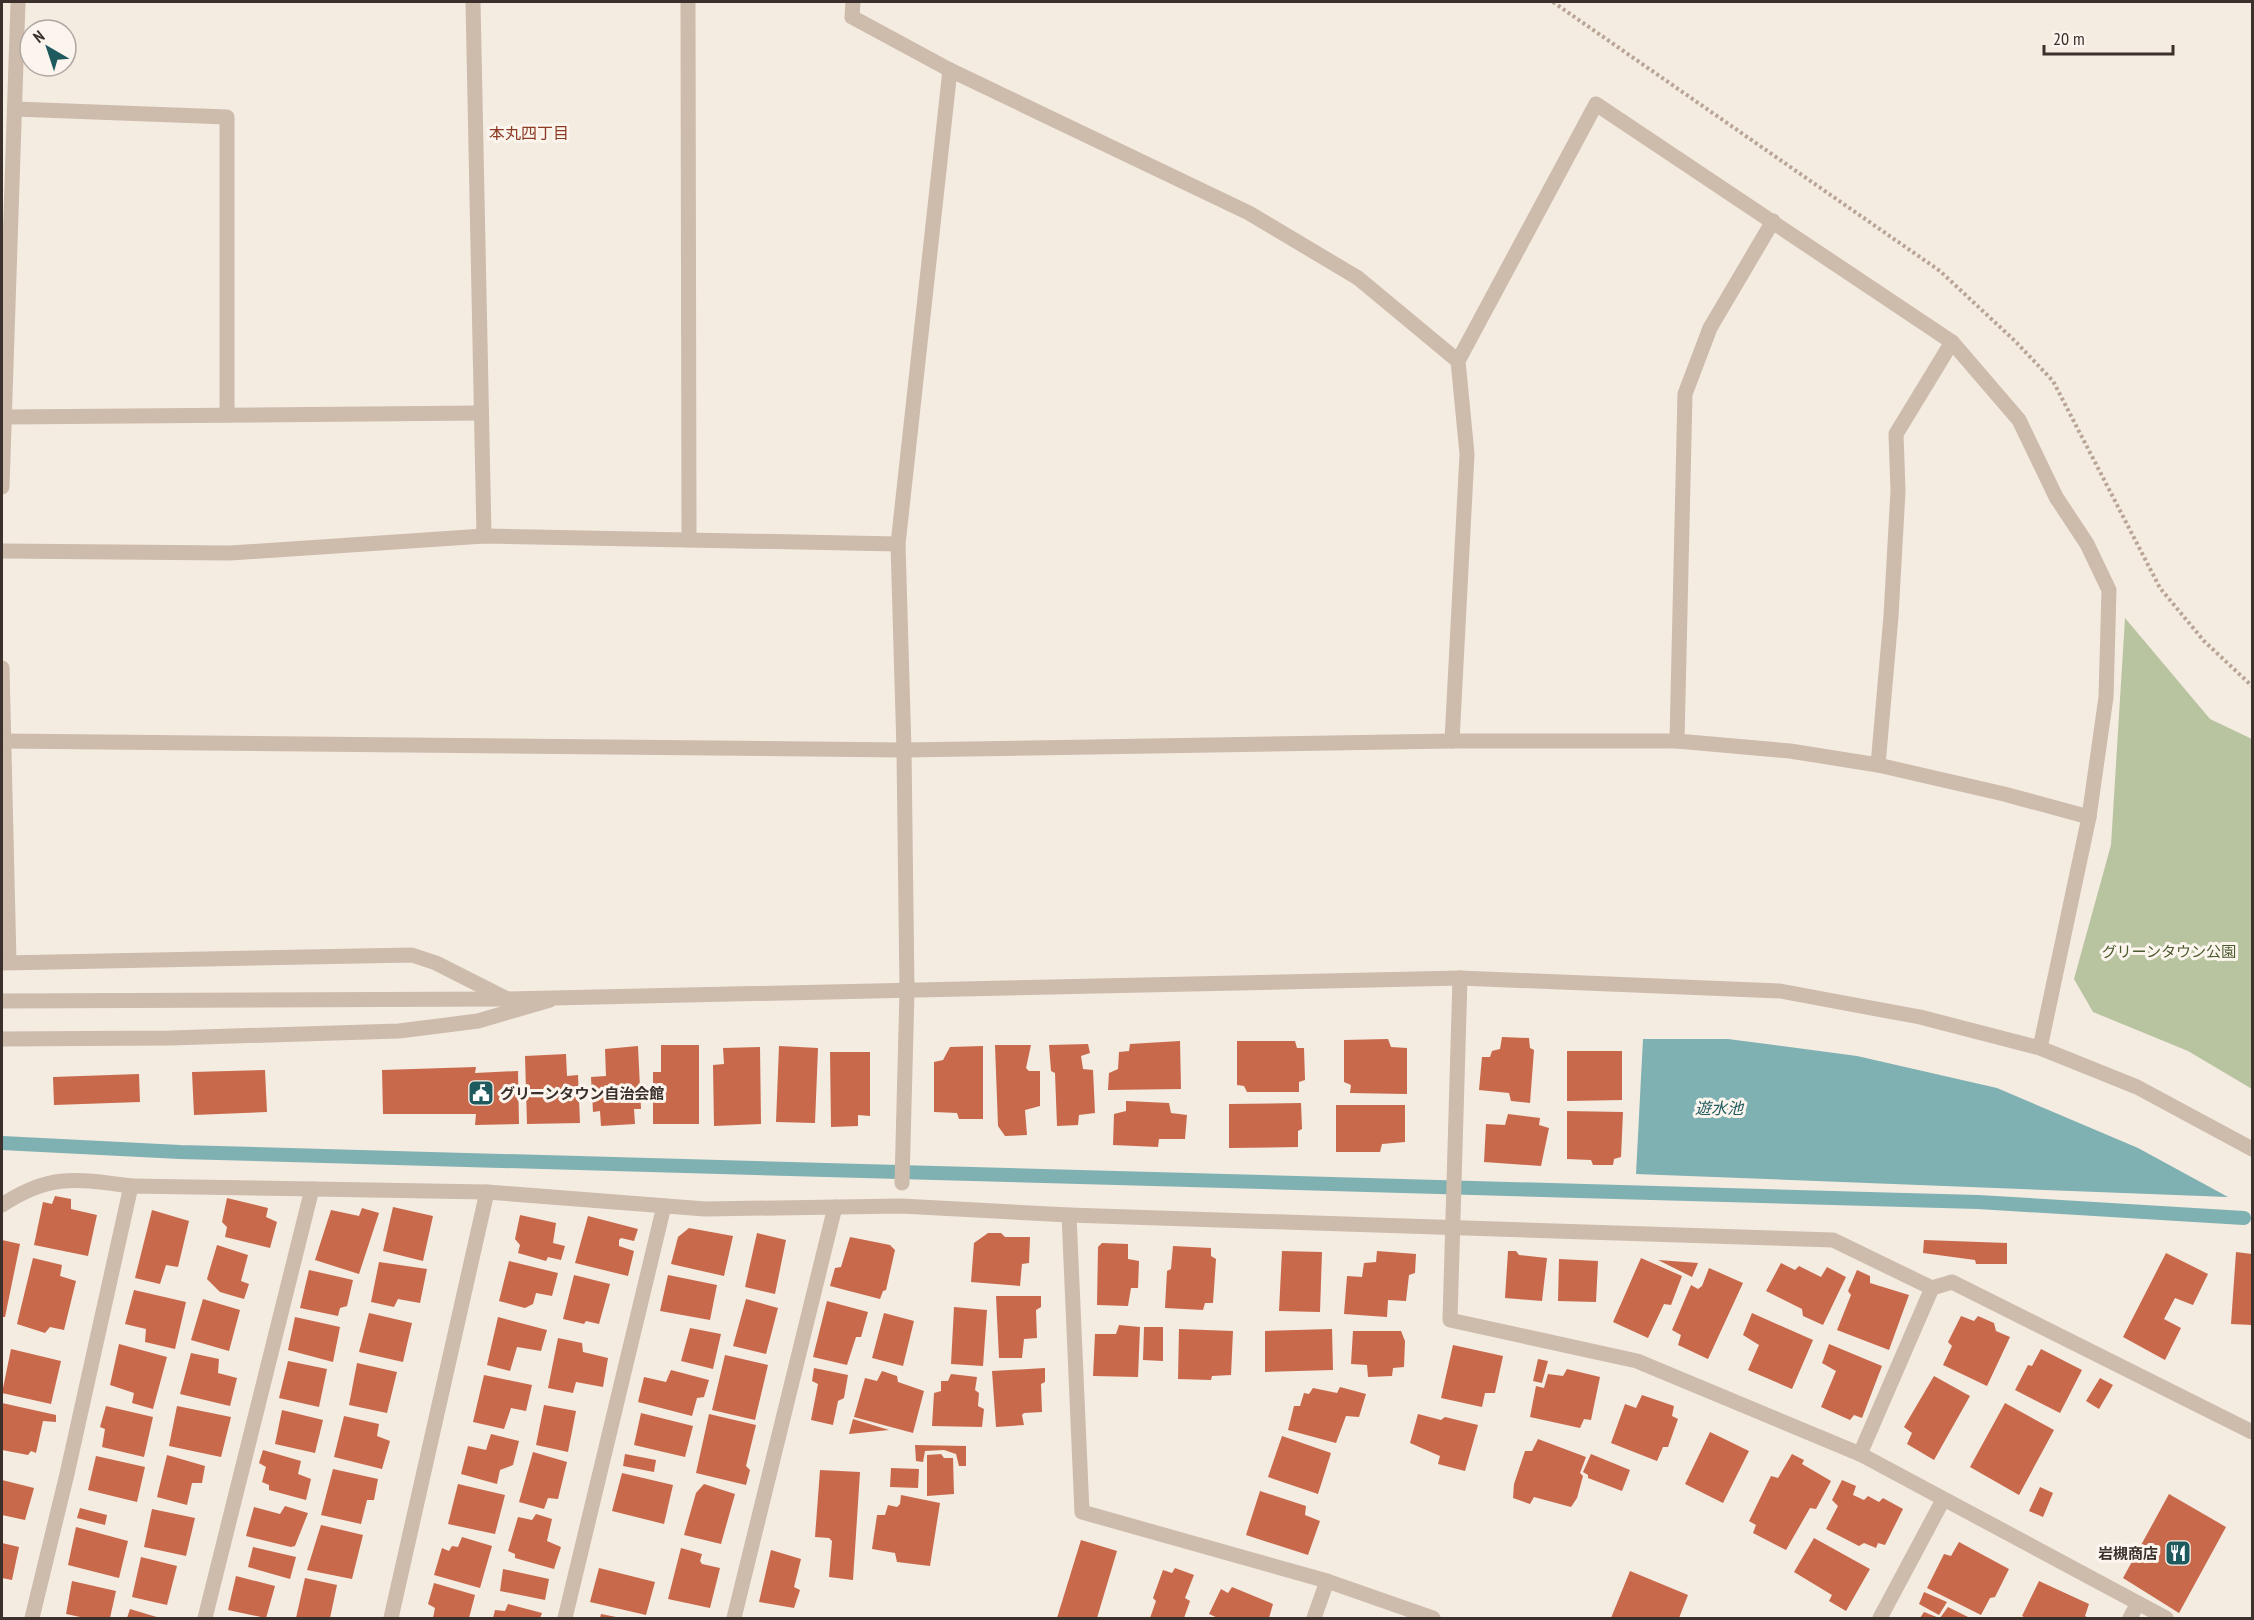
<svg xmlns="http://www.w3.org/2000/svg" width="2254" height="1620" viewBox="0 0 2254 1620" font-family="'PT Sans Narrow','Noto Sans JP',sans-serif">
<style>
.green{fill:#b8c4a0}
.water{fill:#7fb0b2}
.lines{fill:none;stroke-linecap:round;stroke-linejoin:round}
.stream{stroke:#7fb0b2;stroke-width:14}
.building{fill:#c8694b}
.path{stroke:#b9a596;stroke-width:4;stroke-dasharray:3 3;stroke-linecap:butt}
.minor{stroke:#cdbbac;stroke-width:15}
.tertiary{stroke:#cdbbac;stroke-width:15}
.labels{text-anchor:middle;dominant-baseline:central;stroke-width:6;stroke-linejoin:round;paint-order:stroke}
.park-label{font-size:15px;fill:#4a5a2e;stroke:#fbf5ee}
.poi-label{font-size:15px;font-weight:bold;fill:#3b302b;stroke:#fbf5ee;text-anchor:start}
.neighbourhood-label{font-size:16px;fill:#8c3b22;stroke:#fbf5ee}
.water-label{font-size:16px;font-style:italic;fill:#1f5a5e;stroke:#fbf5ee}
</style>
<rect width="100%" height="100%" fill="#f4ebe1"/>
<!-- green -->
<path class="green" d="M2125,618L2210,719L2252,739V1089L2188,1051L2093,1012L2074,979L2111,845Z"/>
<!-- water -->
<path class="water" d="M1643,1039H1728L1857,1056L1997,1088L2138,1148L2228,1197L1636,1174Z"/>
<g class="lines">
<!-- stream -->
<path class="stream" d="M2,1143L180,1152L1978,1202L2244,1218"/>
</g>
<!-- building -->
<g class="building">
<path d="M1502,1037L1529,1038L1530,1048L1534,1050L1530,1103L1511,1101L1509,1093L1479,1090L1482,1057H1490L1492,1051L1500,1049Z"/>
<path d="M1388,1039L1391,1047L1407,1048V1094L1350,1093L1351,1085L1344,1082V1040Z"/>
<path d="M1180,1041L1181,1089L1108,1090L1109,1073L1118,1069L1119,1052L1129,1051L1130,1044Z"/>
<path d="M1237,1041H1295L1297,1048H1304L1305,1080L1299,1082V1092H1247L1244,1086L1237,1085Z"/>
<path d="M1088,1044L1090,1053L1081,1056L1083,1069L1093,1070L1095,1113L1079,1115L1078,1125L1057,1126L1055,1073L1051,1071L1049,1045Z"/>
<path d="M661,1045H699V1124H653V1072H661Z"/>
<path d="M995,1045H1031L1026,1068L1029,1071H1040V1106L1025,1110L1027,1135L1005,1136L998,1126Z"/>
<path d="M638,1046L641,1109H634L635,1124L601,1126L600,1111L593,1112L591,1077L606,1076L605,1049Z"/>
<path d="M779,1046L818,1048L815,1123L776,1122Z"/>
<path d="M983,1046V1119H959L957,1113L934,1112V1062L943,1060L950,1047Z"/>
<path d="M760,1047L761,1124L714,1126L713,1065L724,1064L723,1048Z"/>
<path d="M1567,1051H1622V1100L1567,1101Z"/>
<path d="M830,1052H870V1116L858,1115V1126L831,1127Z"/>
<path d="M566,1054L567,1076L578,1075L580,1123L527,1124L525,1056Z"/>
<path d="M476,1067L475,1073L518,1071L519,1124L475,1125L476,1114H383L382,1070Z"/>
<path d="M265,1070L267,1112L194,1115L192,1072Z"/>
<path d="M139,1074L140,1102L54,1105L53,1077Z"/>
<path d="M1126,1101L1169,1103L1171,1113L1187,1115L1185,1139H1159L1158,1147L1113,1145L1114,1114L1126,1111Z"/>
<path d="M1301,1103L1302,1129L1298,1131V1147L1229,1148V1104Z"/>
<path d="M1336,1105H1405V1142L1382,1144L1380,1152H1336Z"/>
<path d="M1567,1111L1623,1112L1621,1157L1614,1159L1613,1165H1593L1591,1160L1567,1159Z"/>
<path d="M1508,1114L1540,1118L1539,1125L1549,1128L1541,1166L1484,1162L1486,1124L1505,1125Z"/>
<path d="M55,1196L71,1199V1209L97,1215L88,1256L34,1245L43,1202L52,1204Z"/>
<path d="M227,1198L268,1208L266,1217L277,1222L270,1248L225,1237L227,1227L222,1222Z"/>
<path d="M393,1207L433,1216L423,1261L383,1251Z"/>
<path d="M362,1208L379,1213L359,1274L315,1260L331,1210L359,1216Z"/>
<path d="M152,1210L189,1221L178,1267L166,1265L160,1284L135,1278Z"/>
<path d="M520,1215L556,1223L553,1243L565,1246L561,1260L548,1257L546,1261L518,1253L520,1245L515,1239Z"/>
<path d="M588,1216L638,1229L634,1241L621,1238L619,1240V1246L634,1251L628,1276L575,1263Z"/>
<path d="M689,1228L733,1236L724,1276L671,1264L678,1237Z"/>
<path d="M757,1233L786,1240L775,1294L745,1287Z"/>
<path d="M988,1233H1001L1005,1237H1030L1029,1263L1022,1264L1020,1286L971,1282L974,1243Z"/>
<path d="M850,1237L890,1245L895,1250L886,1290L883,1291L880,1299L830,1286L835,1268L841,1267Z"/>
<path d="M2,1240L20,1244L5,1317H2Z"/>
<path d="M1924,1240L2007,1243V1264H1976L1975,1260L1923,1253Z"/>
<path d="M1102,1243L1128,1244V1259L1139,1261L1138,1288H1131L1128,1306L1097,1305L1098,1247Z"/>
<path d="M217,1245L248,1255L241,1281L249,1284L244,1299L220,1292L207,1279Z"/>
<path d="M1173,1246L1211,1248V1256L1216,1259L1213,1303H1205L1203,1310L1165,1308L1167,1271L1171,1269Z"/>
<path d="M1282,1251L1322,1252L1320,1312L1279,1311Z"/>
<path d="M1377,1251L1416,1254L1415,1273L1409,1275L1406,1301L1388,1300L1387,1317L1344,1314L1347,1276L1362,1277L1364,1263L1376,1262Z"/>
<path d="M1508,1251H1516L1519,1255L1547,1258L1542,1301L1505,1298Z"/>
<path d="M2236,1252L2252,1254V1325L2231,1324Z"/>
<path d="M2166,1253L2208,1274L2193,1305L2175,1298L2164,1319L2181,1328L2165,1360L2123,1337Z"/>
<path d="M33,1258L62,1265L60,1276L76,1281L64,1330L50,1327L45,1333L17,1324Z"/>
<path d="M1641,1258L1682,1276L1671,1305L1664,1304L1648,1338L1613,1322Z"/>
<path d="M1559,1259L1598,1261L1596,1302L1558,1301Z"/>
<path d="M1658,1260L1698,1263L1692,1277Z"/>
<path d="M509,1261L558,1273L552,1296L536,1293L533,1304L525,1308L499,1301Z"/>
<path d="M379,1262L427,1269L420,1303L398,1299L394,1307L371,1302Z"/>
<path d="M1781,1263L1795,1270L1799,1266L1821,1277L1827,1267L1846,1277L1823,1325L1803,1316L1802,1309L1766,1291Z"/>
<path d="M1709,1268L1743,1283L1708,1359L1678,1345L1681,1335L1672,1330L1691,1285L1698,1289L1702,1286Z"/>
<path d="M309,1270L353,1280L347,1306L340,1308L338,1316L300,1308Z"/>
<path d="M1857,1270L1870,1276V1283L1909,1295L1889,1350L1837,1330L1851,1295L1848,1291Z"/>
<path d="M574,1275L610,1284L599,1324L586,1321L584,1324L563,1319Z"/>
<path d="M668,1275L717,1285L710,1320L660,1311Z"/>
<path d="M134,1290L186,1302L175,1349L145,1342L146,1329L125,1324Z"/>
<path d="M996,1296H1041V1307L1036,1310L1037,1338L1024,1339L1022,1358H999Z"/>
<path d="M203,1299L240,1310L229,1351L191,1340Z"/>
<path d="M746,1299L778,1308L766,1354L733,1346Z"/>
<path d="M827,1301L868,1312L861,1337H856L847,1365L813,1357Z"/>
<path d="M954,1307L987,1310L983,1366L951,1364Z"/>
<path d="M369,1313L412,1323L403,1362L359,1352Z"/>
<path d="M884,1313L914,1321L903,1366L872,1358Z"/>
<path d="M1752,1313L1813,1340L1792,1389L1748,1370L1759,1345L1743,1335Z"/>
<path d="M1961,1316L1974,1321L1978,1316L1994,1323L1996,1331L2010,1337L1987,1386L1943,1365L1952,1346L1948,1342Z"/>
<path d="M295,1317L340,1327L333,1362L288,1350Z"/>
<path d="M498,1317L547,1330L541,1351L517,1347L510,1371L487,1365Z"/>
<path d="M1119,1325L1140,1327L1138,1377L1093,1376L1095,1334H1116Z"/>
<path d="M1144,1327H1163V1361L1143,1360Z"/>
<path d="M690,1328L721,1334L713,1369L681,1361Z"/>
<path d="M1179,1329L1233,1331L1231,1375L1212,1376L1211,1380L1178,1379Z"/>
<path d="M1332,1329L1333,1370L1265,1372V1331Z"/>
<path d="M1353,1331H1401L1405,1341L1404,1367L1393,1368L1392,1376L1368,1377L1367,1365L1351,1364Z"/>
<path d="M558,1338L582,1343L583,1352L608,1358L603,1387L576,1382L573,1393L548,1388Z"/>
<path d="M119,1344L167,1357L153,1409L132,1403L134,1393L110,1385Z"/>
<path d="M1829,1344L1882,1366L1862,1418L1854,1415L1850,1420L1821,1407L1836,1371L1822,1363Z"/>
<path d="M1453,1345L1503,1356L1495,1393H1485L1482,1407L1441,1398Z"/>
<path d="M11,1349L61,1361L51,1404L2,1393Z"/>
<path d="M2041,1349L2082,1370L2060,1413L2015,1390L2028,1365L2032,1366Z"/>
<path d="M191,1353L219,1359L218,1373L237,1378L230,1406L180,1394Z"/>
<path d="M725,1355L768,1365L755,1420L712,1410Z"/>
<path d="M1538,1359L1548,1361L1542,1383L1533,1381Z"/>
<path d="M288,1361L327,1369L319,1407L279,1398Z"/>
<path d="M357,1363L397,1372L387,1413L349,1405Z"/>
<path d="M814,1368L848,1375L844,1398L838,1401L833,1425L811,1420L818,1384L812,1381Z"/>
<path d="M1045,1368V1382L1041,1384L1042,1412L1024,1413L1022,1415L1024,1425L996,1427L992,1371Z"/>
<path d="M1567,1369L1600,1377L1591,1420L1584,1419L1580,1428L1530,1417L1536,1386L1544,1388L1548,1374L1563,1376Z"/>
<path d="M671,1370L709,1380L704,1397L697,1398L692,1416L638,1402L644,1377L666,1382Z"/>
<path d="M882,1371L897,1376L898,1382L924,1391L913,1433L854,1417L865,1378L877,1381Z"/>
<path d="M951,1374L977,1377L975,1390L979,1393L978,1406L984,1409L982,1427L932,1426L934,1393L941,1391V1381H948Z"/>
<path d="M484,1375L532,1385L526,1411L511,1408L504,1429L473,1422Z"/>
<path d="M1934,1376L1970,1396L1934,1460L1907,1444L1912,1433L1904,1427Z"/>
<path d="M2100,1378L2113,1385L2099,1409L2086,1401Z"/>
<path d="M1340,1387L1366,1394L1359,1417L1346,1416L1336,1443L1288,1430L1294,1406H1300L1304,1393L1309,1394L1313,1388L1337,1393Z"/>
<path d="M1642,1395L1674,1406L1672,1416L1678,1419L1668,1447H1663L1657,1461L1611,1443L1625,1404L1636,1408Z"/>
<path d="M2,1403L56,1415V1422L43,1421L36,1453L31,1451L28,1455L2,1450Z"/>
<path d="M2005,1403L2054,1430L2019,1495L1970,1467Z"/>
<path d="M544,1405L576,1411L568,1452L536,1445Z"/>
<path d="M106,1406L153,1417L144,1457L102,1447L105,1429L100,1427Z"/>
<path d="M177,1406L231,1417L221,1457L169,1446Z"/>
<path d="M282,1410L323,1420L315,1453L275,1444Z"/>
<path d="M641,1413L693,1426L685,1457L634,1445Z"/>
<path d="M709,1414L756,1425L746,1466L750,1470L746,1485L696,1473Z"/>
<path d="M1418,1414L1441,1420L1445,1417L1478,1425L1465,1471L1438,1464L1440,1456L1410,1443Z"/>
<path d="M344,1416L379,1424L377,1436L390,1441L382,1469L334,1457Z"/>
<path d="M853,1419L889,1430L849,1434Z"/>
<path d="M1710,1432L1749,1451L1723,1503L1685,1484Z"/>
<path d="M491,1434L519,1441L513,1465L500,1470L497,1484L461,1474L468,1446L486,1450Z"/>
<path d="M1282,1436L1331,1453L1318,1494L1268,1477Z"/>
<path d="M1538,1439L1586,1457L1580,1473L1583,1476L1577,1498L1571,1507L1534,1497L1530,1504L1513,1498L1514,1484L1525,1451H1532Z"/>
<path d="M915,1445L966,1446V1466H959L956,1454L944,1450L925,1451L923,1462L916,1461Z"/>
<path d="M263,1450L301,1461L298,1474L311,1479L306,1500L269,1490V1485L262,1482L266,1467L259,1463Z"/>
<path d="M533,1452L567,1462L558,1499L548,1498L544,1509L519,1502Z"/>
<path d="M625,1454L656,1460L654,1472L623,1466Z"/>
<path d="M941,1454L944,1458H953L954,1494L927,1496V1455Z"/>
<path d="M1591,1454L1630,1470L1622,1491L1588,1478V1475L1583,1472Z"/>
<path d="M1792,1454L1804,1460L1802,1464L1831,1481L1816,1509L1810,1508L1786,1550L1753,1533L1756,1525L1749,1521L1771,1476L1778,1478Z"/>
<path d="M167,1455L205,1466L202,1483H192L187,1505L157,1497Z"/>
<path d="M96,1456L145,1467L137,1502L88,1490Z"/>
<path d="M891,1468L919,1469L918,1488L890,1487Z"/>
<path d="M333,1469L378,1479L374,1500H367L361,1524L321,1515Z"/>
<path d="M820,1470L860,1472L853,1580L829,1577L832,1541L829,1538L815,1537Z"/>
<path d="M622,1473L673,1485L664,1524L612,1511Z"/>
<path d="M2,1480L34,1488L25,1520L2,1515Z"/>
<path d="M1842,1480L1856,1486L1853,1495L1864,1500L1868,1496L1879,1502L1883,1498L1903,1509L1885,1545L1878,1543L1876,1548L1864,1543L1859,1546L1826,1529L1838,1506L1832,1500Z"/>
<path d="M458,1484L505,1495L495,1534L448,1524Z"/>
<path d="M704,1484L735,1494L721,1544L684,1535L696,1493Z"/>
<path d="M2040,1487L2053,1493L2043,1517L2029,1511Z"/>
<path d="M1260,1491L1306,1506L1305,1515L1320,1521L1308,1555L1246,1535Z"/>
<path d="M2169,1494L2226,1527L2179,1613L2123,1578Z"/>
<path d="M901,1495L940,1503L930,1566L897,1562L895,1553L872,1549L877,1515H885L888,1505L897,1507L900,1504Z"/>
<path d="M285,1506L308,1513L295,1546L291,1547L246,1536L254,1507L280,1514Z"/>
<path d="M80,1508L107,1515L105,1525L77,1518Z"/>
<path d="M152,1509L195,1518L186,1556L144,1547Z"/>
<path d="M536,1514L552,1519L547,1541L561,1547L554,1569L515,1558V1554L508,1551L518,1517L532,1520Z"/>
<path d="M321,1525L363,1535L352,1579L307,1570Z"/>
<path d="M76,1527L128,1541L119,1578L68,1565Z"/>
<path d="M462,1537L492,1546L480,1588L434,1575L442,1548L449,1551L452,1546L458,1547Z"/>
<path d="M1814,1538L1870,1569L1846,1611L1829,1601L1832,1595L1794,1572Z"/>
<path d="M1081,1540L1117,1551L1097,1618H1057Z"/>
<path d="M1959,1542L2009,1569L1995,1597L1990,1598L1981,1615L1927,1588L1944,1554L1951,1556Z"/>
<path d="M2,1543L19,1547L12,1580L2,1578Z"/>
<path d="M253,1547L296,1557L290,1579L248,1567Z"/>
<path d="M681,1548L702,1554L700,1561L702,1564L720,1568L710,1608L668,1599Z"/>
<path d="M771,1550L801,1559L794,1587L800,1590L794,1608L759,1602Z"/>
<path d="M141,1557L177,1566L167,1605L132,1597Z"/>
<path d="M599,1568L655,1582L646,1615L590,1602Z"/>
<path d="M1175,1568L1194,1575L1185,1598L1190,1601L1184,1618H1150L1156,1601L1153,1598L1163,1570L1172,1573Z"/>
<path d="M503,1569L549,1579L545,1600L500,1591Z"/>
<path d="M1630,1571L1688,1595L1679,1618H1611Z"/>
<path d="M236,1576L275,1586L266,1618L228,1610Z"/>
<path d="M305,1578L337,1585L330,1618H296Z"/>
<path d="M72,1581L116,1591L110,1618H85L66,1614Z"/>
<path d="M2039,1581L2089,1604L2085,1616L2088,1618H2026L2022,1616Z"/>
<path d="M434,1583L475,1595L469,1618H433L435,1608L428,1604Z"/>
<path d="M1232,1587L1273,1604L1269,1618H1218L1209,1614L1221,1589L1228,1593Z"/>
<path d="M1924,1592L1947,1602L1939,1615L1919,1604Z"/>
<path d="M508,1604L542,1613L540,1618H493L495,1610L505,1611Z"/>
<path d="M1948,1607L1970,1618H1940Z"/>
<path d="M130,1609L160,1618H127Z"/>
<path d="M1924,1612L1939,1618H1920Z"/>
<path d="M601,1614L616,1617V1618H600Z"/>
</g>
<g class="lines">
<!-- path -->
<path class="path" d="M1553,2L1940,271L2015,341L2053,381L2160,588L2204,641L2252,686"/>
<!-- minor -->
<g class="minor">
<path d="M473,2L484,536"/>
<path d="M688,2L689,540"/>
<path d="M853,2L852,17L950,70L898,544L904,750L907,991L902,1183"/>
<path d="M950,70L1249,213L1358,278L1458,361"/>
<path d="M15,109L227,117V415"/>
<path d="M4,417L481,413"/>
<path d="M2,487L18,2"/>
<path d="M2,551L230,553L484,536L898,544"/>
<path d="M2,668L9,962"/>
<path d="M2,741L904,750L1452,741H1677L1790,751L1878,765L2004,794L2089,817"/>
<path d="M1452,741L1467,454L1458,361L1596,104L1952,342L2019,420L2056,497L2087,544L2109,590L2106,697L2089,817L2040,1048"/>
<path d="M1677,741L1685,394L1710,328L1773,221"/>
<path d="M1878,765L1891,616L1898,491L1896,434L1952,342"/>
<path d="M2,963L412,955L436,963L507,999"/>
<path d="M1460,978L1450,1320L1637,1361L1860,1454L2166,1618"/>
<path d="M2,1039L170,1038L399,1031L478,1021L550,1000"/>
<path d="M2,1205C50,1173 77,1179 131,1186"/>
<path d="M1069,1215L1833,1240L1932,1288L1952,1282L2252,1432"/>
<path d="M1860,1454L1932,1288"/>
<path d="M32,1618L67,1474L131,1186L487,1192L705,1209L901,1206L1069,1215L1082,1512L1327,1581L1433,1618"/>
<path d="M205,1618L312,1189"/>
<path d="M391,1618L487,1192"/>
<path d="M565,1618L664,1206"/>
<path d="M734,1618L835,1207"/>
<path d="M1314,1618L1327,1581"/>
<path d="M1880,1618L1943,1500"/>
<path d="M2130,1618L2138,1603"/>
</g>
<!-- tertiary -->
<path class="tertiary" d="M2,1001L507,999L1460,978L1780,991L1920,1017L2040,1048L2137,1087L2252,1149"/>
</g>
<!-- icons -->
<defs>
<g id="civic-square" transform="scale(1.35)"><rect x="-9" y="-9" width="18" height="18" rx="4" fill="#1f5a5e" stroke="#fbf5ee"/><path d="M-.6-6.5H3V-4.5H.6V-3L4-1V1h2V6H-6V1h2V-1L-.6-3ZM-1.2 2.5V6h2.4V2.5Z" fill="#fff"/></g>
<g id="restaurant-square" transform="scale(1.35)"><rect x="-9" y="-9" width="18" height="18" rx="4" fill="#1f5a5e" stroke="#fbf5ee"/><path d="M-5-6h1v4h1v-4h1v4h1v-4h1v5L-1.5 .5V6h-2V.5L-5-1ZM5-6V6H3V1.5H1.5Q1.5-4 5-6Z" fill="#fff"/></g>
</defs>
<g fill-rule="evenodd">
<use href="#civic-square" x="481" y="1093"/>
<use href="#restaurant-square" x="2178" y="1553"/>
</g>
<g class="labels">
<!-- park labels -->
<g class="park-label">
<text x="2169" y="951">グリーンタウン公園</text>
</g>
<!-- poi labels -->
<g class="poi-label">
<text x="500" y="1093">グリーンタウン自治会館</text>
<text x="2158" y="1553" text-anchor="end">岩槻商店</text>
</g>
<!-- neighbourhood labels -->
<g class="neighbourhood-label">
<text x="529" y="133">本丸四丁目</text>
</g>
<!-- water labels -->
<g class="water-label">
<text x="1719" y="1108">遊水池</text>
</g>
</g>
<!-- border -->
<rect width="2254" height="1620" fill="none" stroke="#3b302b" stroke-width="6"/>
<!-- north arrow -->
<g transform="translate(48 48) rotate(321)"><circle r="28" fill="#fbf5ee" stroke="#aea6a0" stroke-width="1.5"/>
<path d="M0-4.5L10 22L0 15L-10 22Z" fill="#1f5a5e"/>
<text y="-9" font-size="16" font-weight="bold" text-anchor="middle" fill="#3b302b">N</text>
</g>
<!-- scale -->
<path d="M2044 45v9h129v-9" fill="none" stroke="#3b302b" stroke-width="3"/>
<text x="2053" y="45" font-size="18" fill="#3b302b" stroke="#fbf5ee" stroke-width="4.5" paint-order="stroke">20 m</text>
</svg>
